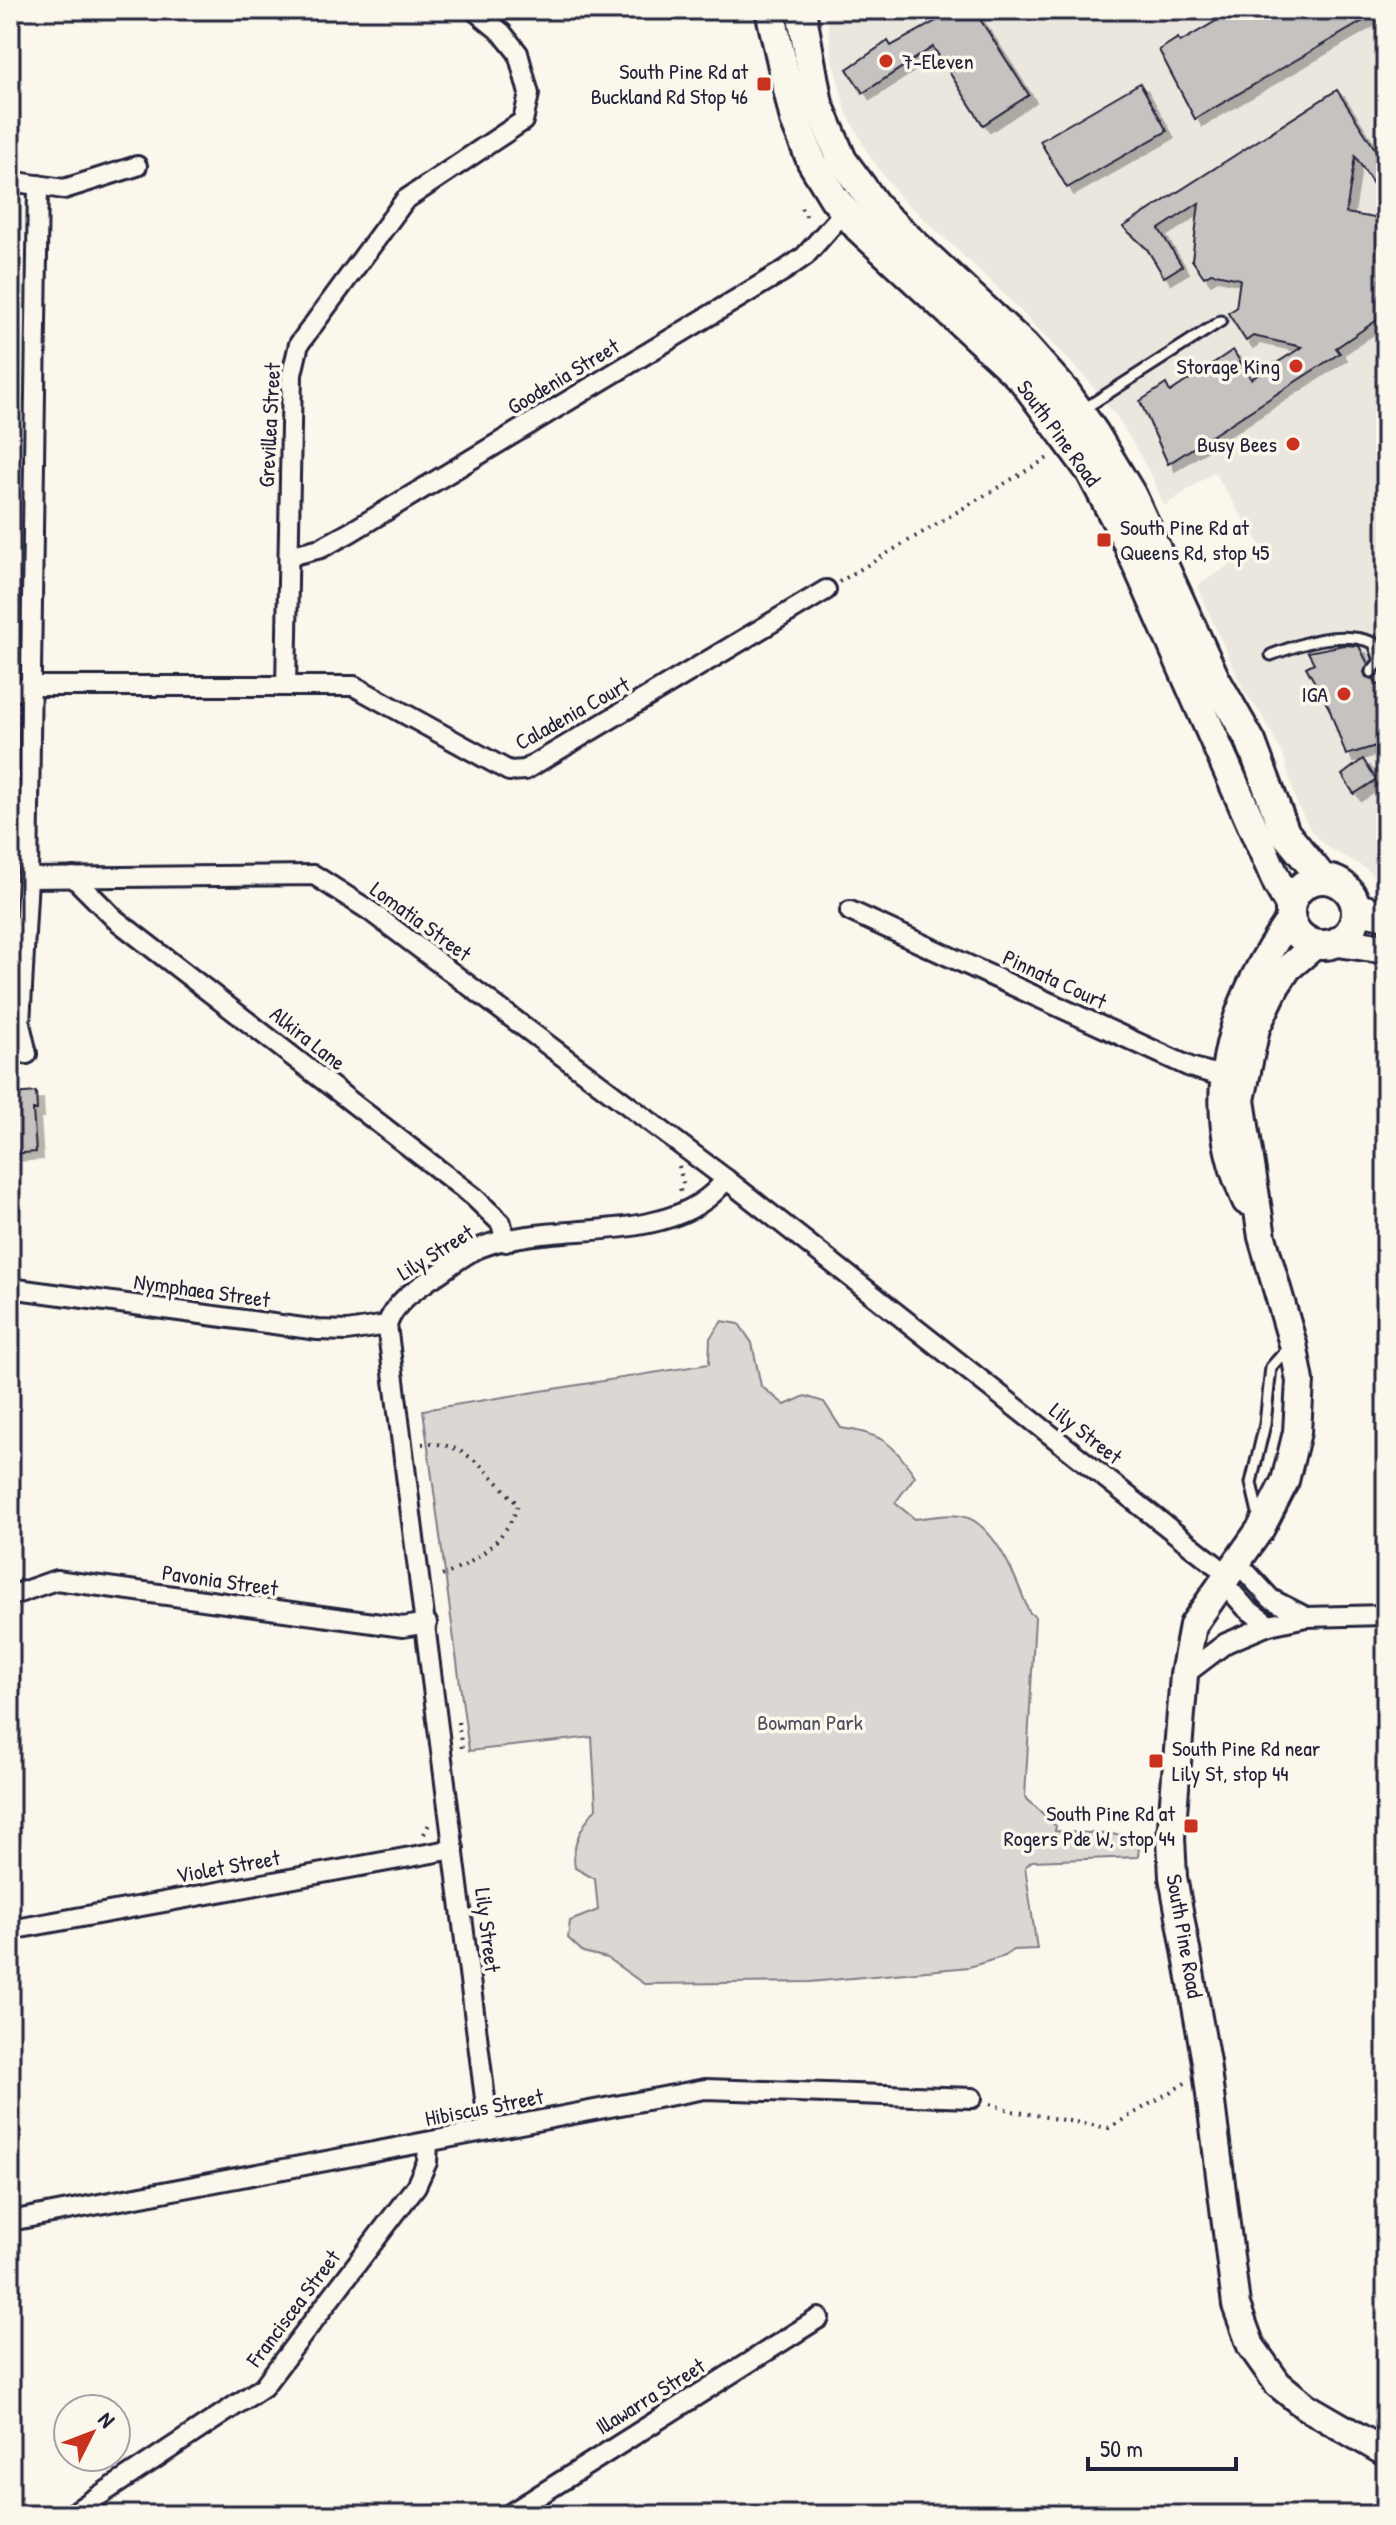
<svg xmlns="http://www.w3.org/2000/svg" width="1396" height="2525" viewBox="0 0 1396 2525" font-family="'Patrick Hand',sans-serif">
<style>
.built{fill:#ebe7df}
.green{fill:#dbd8d3;stroke:#7e7d87;stroke-width:2}
.building{fill:#c6c2c0;stroke:#22223b;stroke-width:2;filter:url(#shadow)}
.lines{fill:none;stroke-linecap:round;stroke-linejoin:round}
.lane-casing{stroke:#22223b;stroke-width:15}
.street-casing{stroke:#22223b;stroke-width:24}
.secondary-casing{stroke:#22223b;stroke-width:32}
.primary-casing{stroke:#22223b;stroke-width:34}
.path{stroke:#22223b;stroke-width:4;stroke-dasharray:2 6;stroke-linecap:butt}
.lane{stroke:#fbf7ec;stroke-width:9}
.street{stroke:#fbf7ec;stroke-width:18}
.secondary{stroke:#fbf7ec;stroke-width:26}
.primary{stroke:#fbf7ec;stroke-width:28}
.poi-dot{fill:#c8321e;stroke:#fbf7ec;stroke-width:3}
.labels{text-anchor:middle;dominant-baseline:central;stroke-width:7;stroke-linejoin:round;paint-order:stroke}
.poi-label{font-size:22px;fill:#22223b;stroke:#fbf7ec;text-anchor:end}
.street-label{font-size:22px;fill:#22223b;stroke:#fbf7ec}
.park-label{font-size:22px;fill:#505061;stroke:#fbf7ec}
</style>
<defs>
<filter id="shadow"><feDropShadow dx="7" dy="7" stdDeviation="0" flood-color="#0004"/></filter>
</defs>
<rect width="100%" height="100%" fill="#fbf7ec"/>
<filter id="ink" filterUnits="userSpaceOnUse"><feTurbulence type="fractalNoise" baseFrequency=".0125" numOctaves="2"/><feDisplacementMap in="SourceGraphic" scale="16" xChannelSelector="R" yChannelSelector="G"/><feConvolveMatrix kernelMatrix="1 2 1 2 8 2 1 2 1" color-interpolation-filters="sRGB"/></filter>
<g filter="url(#ink)">
<!-- built -->
<path class="built" d="M826,10H1386V891L1367,869L1329,848L1312,832L1297,804L1283,755L1262,715L1244,691L1197,586L1260,545L1214,472L1164,506L1152,476L1120,421L1085,377L991,281L901,198L870,157L846,112L833,62Z"/>
<!-- green -->
<path class="green" d="M722,1321L739,1324L752,1343L761,1386L785,1405L805,1396L824,1402L841,1428C882,1434 892,1442 915,1476L895,1503L915,1519C932,1517 960,1510 976,1522C1002,1541 1018,1583 1029,1612L1035,1617L1025,1797L1056,1826L1055,1831L1140,1836L1138,1857L1032,1861L1025,1867L1037,1949L1013,1950L1005,1956L969,1967L810,1982L644,1984L607,1958L583,1952L568,1938L570,1921L598,1910L595,1879L575,1868C571,1844 581,1827 596,1808L592,1737L469,1751L423,1410L709,1364L710,1338Z"/>
<!-- building -->
<g class="building">
<path d="M932,10H974L1029,95L983,125L933,47L863,93L847,69L888,41L891,46L938,20Z"/>
<path d="M1235,10H1382L1195,119L1159,50L1178,38L1180,42Z"/>
<path d="M1140,83L1167,131L1067,188L1040,141Z"/>
<path d="M1337,90L1386,166V204L1355,156L1346,213L1386,220V314L1336,348L1340,353L1168,464L1140,401L1166,384L1170,392L1233,350L1251,379L1302,347L1253,336L1246,341L1228,313L1236,308L1240,279L1211,273L1204,277L1192,260L1199,203L1159,229L1182,266L1164,277L1147,249L1123,227Z"/>
<path d="M1344,645L1359,646L1368,664L1364,672L1366,677L1374,679L1377,685L1386,683V743L1346,755L1329,708L1306,667L1314,663L1308,652Z"/>
<path d="M1363,759L1376,780L1354,794L1342,775Z"/>
<path d="M36,1092L37,1110H33L36,1152L10,1154L13,1094Z"/>
</g>
<g class="lines">
<!-- lane casing -->
<g class="lane-casing">
<g id="lane">
<path d="M1082,410L1221,321"/>
<path d="M1271,655C1303,643 1340,629 1374,643L1380,661L1371,672"/>
<path d="M1259,1517L1251,1483L1265,1424L1271,1367L1290,1346"/>
</g>
</g>
<!-- street casing -->
<g class="street-casing">
<g id="street">
<path d="M10,181L64,189L137,166"/>
<path d="M289,556L321,548L349,533L785,270L805,256L844,212"/>
<path d="M286,686H354L509,771L525,770L826,590"/>
<path d="M10,693L30,686H286L292,374L299,344L405,200L523,121L529,94L518,53L502,33L474,10"/>
<path d="M73,877L115,919L474,1197L501,1223L506,1242"/>
<path d="M28,878L314,875L370,911L726,1179"/>
<path d="M850,911L1190,1067L1235,1080"/>
<path d="M27,1054L20,1024L28,878L38,185"/>
<path d="M10,1288L318,1330L347,1331L387,1325"/>
<path d="M1236,1561L1271,1599L1306,1617"/>
<path d="M1222,1581L1246,1608L1269,1625L1306,1617L1386,1615"/>
<path d="M10,1596L56,1580L403,1627L427,1623"/>
<path d="M1184,1675L1226,1643L1269,1625"/>
<path d="M10,1930L454,1849"/>
<path d="M489,2130L387,1325C395,1302 412,1292 432,1278C447,1269 463,1254 479,1248C555,1217 673,1250 726,1179L1227,1574"/>
<path d="M10,2221L705,2089L972,2098"/>
<path d="M70,2515L263,2387L416,2186L427,2162L428,2143"/>
<path d="M508,2515L819,2318"/>
</g>
</g>
<!-- secondary casing -->
<g class="secondary-casing">
<g id="secondary">
<path d="M1315,945L1288,968L1276,986L1256,1028L1241,1100L1262,1237L1293,1344L1300,1381L1297,1432L1285,1481L1261,1528L1193,1625L1184,1675L1171,1838L1173,1877L1206,2062L1236,2305L1251,2346L1278,2384L1305,2406L1386,2453"/>
<path d="M1246,1201C1200,1101 1229,1005 1290,919"/>
</g>
</g>
<!-- primary casing -->
<g class="primary-casing">
<g id="primary">
<path d="M770,10L795,120L812,162L834,198L859,228L1023,380L1091,472L1125,537L1278,884L1290,905"/>
<path d="M801,10L818,104L842,160L881,213L1025,347L1066,393L1094,433L1132,496L1215,679L1251,742L1285,833L1322,878"/>
<circle cx="1323" cy="912" r="33"/>
<path d="M1356,908L1386,915"/>
<path d="M1338,942L1386,949"/>
</g>
</g>
<!-- path -->
<g class="path">
<path d="M514,20L522,10"/>
<path d="M801,208L808,219"/>
<path d="M839,582L1051,456"/>
<path d="M679,1166L683,1183L680,1191"/>
<path d="M422,1444C464,1439 492,1476 518,1505C507,1539 473,1566 438,1577"/>
<path d="M458,1722L462,1749"/>
<path d="M424,1834L431,1820"/>
<path d="M990,2104L1012,2111L1109,2128L1187,2082"/>
</g>
<!-- lane -->
<use href="#lane" class="lane"/>
<!-- street -->
<use href="#street" class="street"/>
<!-- secondary -->
<use href="#secondary" class="secondary"/>
<!-- primary -->
<use href="#primary" class="primary"/>
</g>
</g>
<!-- markers -->
<g class="poi-dot">
<circle cx="886" cy="61" r="8"/>
<rect x="756" y="76" width="16" height="16" rx="4"/>
<circle cx="1296" cy="366" r="8"/>
<circle cx="1293" cy="444" r="8"/>
<rect x="1096" y="532" width="16" height="16" rx="4"/>
<circle cx="1344" cy="694" r="8"/>
<rect x="1148" y="1753" width="16" height="16" rx="4"/>
<rect x="1183" y="1818" width="16" height="16" rx="4"/>
</g>
<g class="labels">
<!-- poi labels -->
<g class="poi-label">
<text x="902" y="61" text-anchor="start">7-Eleven</text>
<text x="748" y="71">South Pine Rd at<tspan x="748" dy="25">Buckland Rd Stop 46</tspan></text>
<text x="1280" y="366">Storage King</text>
<text x="1277" y="444">Busy Bees</text>
<text x="1120" y="527" text-anchor="start">South Pine Rd at<tspan x="1120" dy="25">Queens Rd, stop 45</tspan></text>
<text x="1328" y="694">IGA</text>
<text x="1172" y="1748" text-anchor="start">South Pine Rd near<tspan x="1172" dy="25">Lily St, stop 44</tspan></text>
<text x="1175" y="1813">South Pine Rd at<tspan x="1175" dy="25">Rogers Pde W, stop 44</tspan></text>
</g>
<!-- street labels -->
<g class="street-label">
<text transform="translate(563 376) rotate(-31)">Goodenia Street</text>
<text transform="translate(269 425) rotate(-87)">Grevillea Street</text>
<text transform="translate(1059 433) rotate(54)">South Pine Road</text>
<text transform="translate(572 713) rotate(-29)">Caladenia Court</text>
<text transform="translate(421 921) rotate(36)">Lomatia Street</text>
<text transform="translate(1055 979) rotate(25)">Pinnata Court</text>
<text transform="translate(308 1038) rotate(38)">Alkira Lane</text>
<text transform="translate(435 1252) rotate(-32)">Lily Street</text>
<text transform="translate(202 1290) rotate(8)">Nymphaea Street</text>
<text transform="translate(1086 1433) rotate(38)">Lily Street</text>
<text transform="translate(220 1580) rotate(8)">Pavonia Street</text>
<text transform="translate(228 1866) rotate(-10)">Violet Street</text>
<text transform="translate(488 1930) rotate(83)">Lily Street</text>
<text transform="translate(1185 1936) rotate(80)">South Pine Road</text>
<text transform="translate(484 2107) rotate(-11)">Hibiscus Street</text>
<text transform="translate(293 2308) rotate(-53)">Franciscea Street</text>
<text transform="translate(650 2396) rotate(-32)">Illawarra Street</text>
</g>
<!-- park labels -->
<g class="park-label">
<text x="810" y="1722">Bowman Park</text>
</g>
</g>
<!-- margin -->
<rect width="1396" height="2525" fill="none" stroke="#fbf7ec" stroke-width="40"/>
<rect x="20" y="20" width="1356" height="2485" fill="none" stroke="#22223b" stroke-width="3" filter="url(#ink)"/>
<!-- north arrow -->
<g transform="translate(92 2433) rotate(48)"><circle r="38" fill="#fbf7ec" stroke="#a4a2a5" stroke-width="2"/>
<path d="M0-6L14 30L0 20L-14 30Z" fill="#c8321e"/>
<text y="-12" font-size="22" font-weight="bold" text-anchor="middle" fill="#22223b">N</text>
</g>
<!-- scale -->
<path d="M1088 2457v12h148v-12" fill="none" stroke="#22223b" stroke-width="4"/>
<text x="1100" y="2457" font-size="24" fill="#22223b" stroke="#fbf7ec" stroke-width="6" paint-order="stroke">50 m</text>
</svg>
